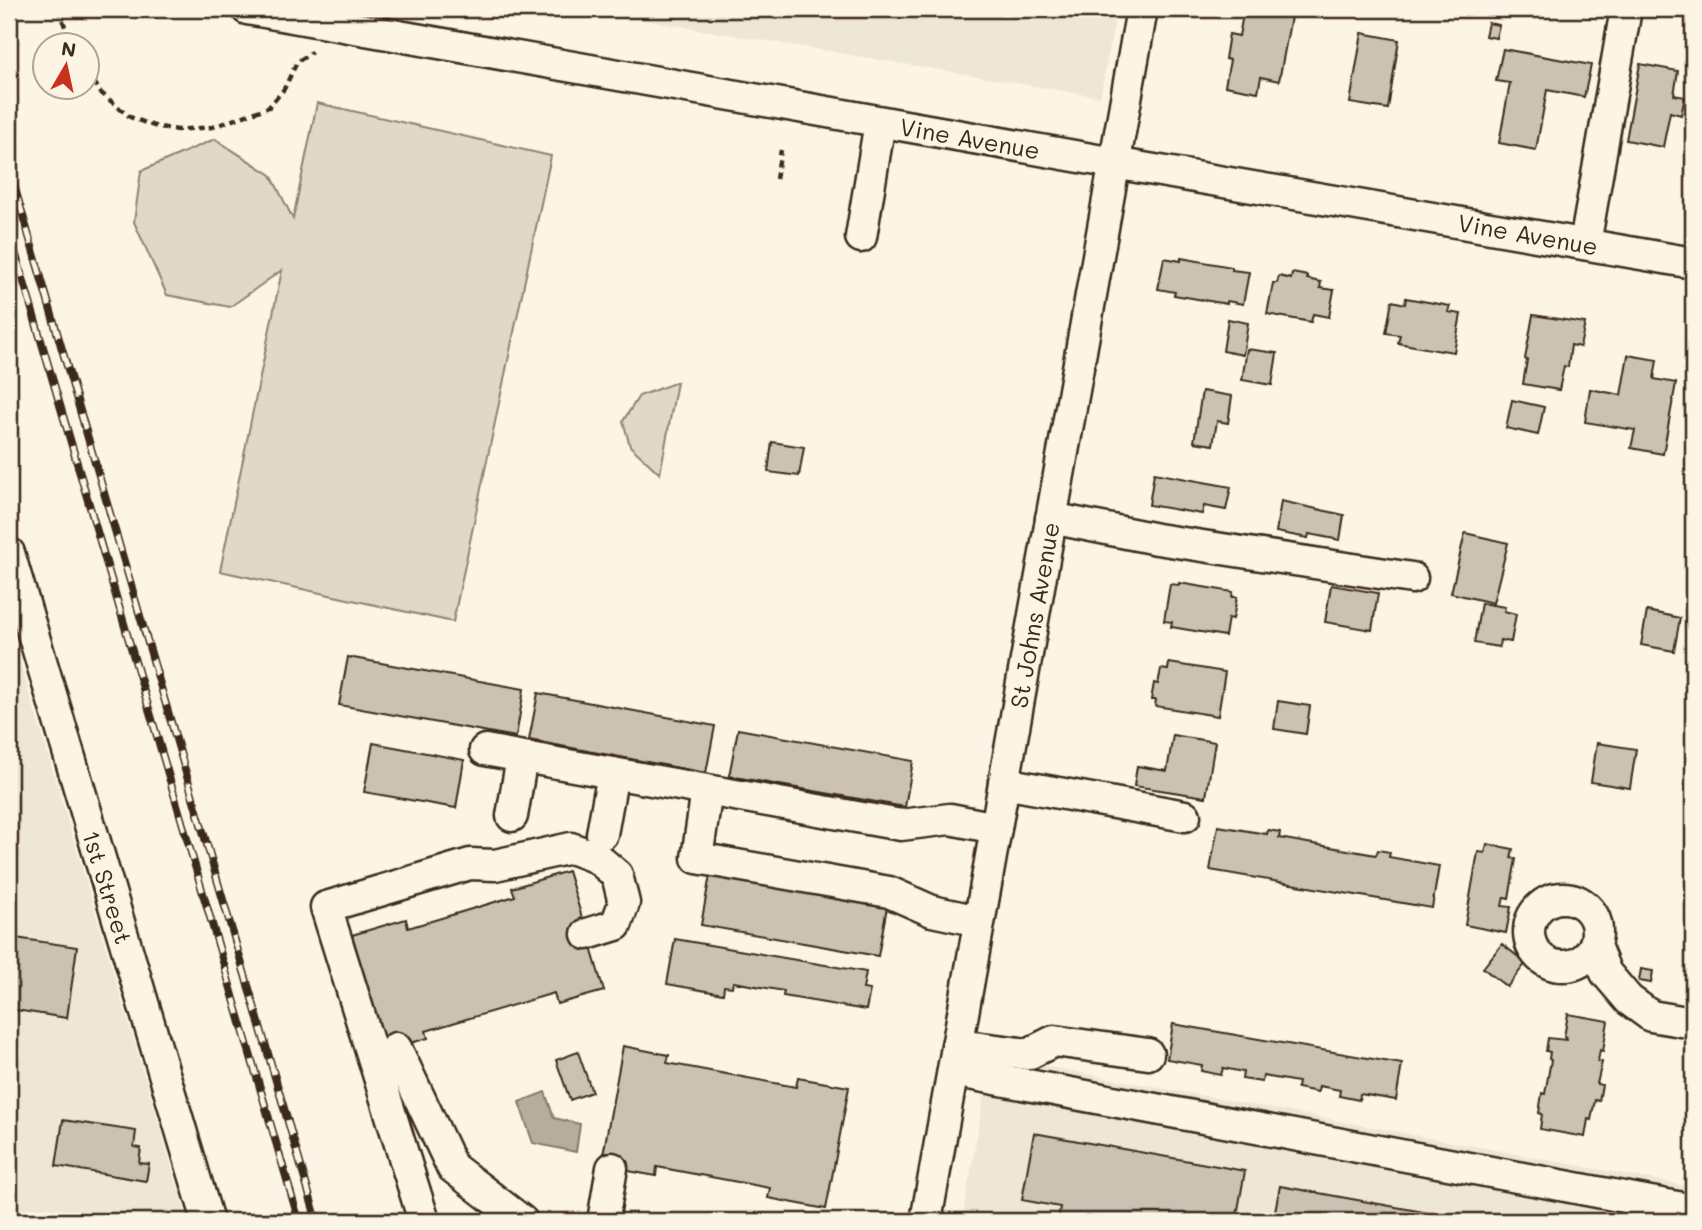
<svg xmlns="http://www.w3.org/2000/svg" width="1702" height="1230" viewBox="0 0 1702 1230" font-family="Mali,sans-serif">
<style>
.built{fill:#eee6d6}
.green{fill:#e0d8c8;stroke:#8e8173;stroke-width:2}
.water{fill:#b7ad9e;stroke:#85796b;stroke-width:2}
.building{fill:#ccc2b3;stroke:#3b2a1e;stroke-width:2}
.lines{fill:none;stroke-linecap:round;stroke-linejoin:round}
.minor-casing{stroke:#3b2a1e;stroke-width:35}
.path{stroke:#3b2a1e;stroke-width:4.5;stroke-dasharray:7 5;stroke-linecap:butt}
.minor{stroke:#fcf5e5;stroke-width:30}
.rail-casing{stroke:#3b2a1e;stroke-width:8}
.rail{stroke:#fcf5e5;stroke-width:5;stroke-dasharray:16;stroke-linecap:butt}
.labels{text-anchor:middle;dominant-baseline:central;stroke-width:6;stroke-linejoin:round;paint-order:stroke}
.street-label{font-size:24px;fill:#3b2a1e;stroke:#fcf5e5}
</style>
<rect width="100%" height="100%" fill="#fcf5e5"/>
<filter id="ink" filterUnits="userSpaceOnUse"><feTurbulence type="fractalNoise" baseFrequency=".0143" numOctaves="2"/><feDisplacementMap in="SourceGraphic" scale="14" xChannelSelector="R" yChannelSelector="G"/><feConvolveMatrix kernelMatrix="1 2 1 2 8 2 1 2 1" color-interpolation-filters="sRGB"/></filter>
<g filter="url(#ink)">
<!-- built -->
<g class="built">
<path d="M578,9H1117L1100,97Z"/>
<path d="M9,625L188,1221H9Z"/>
<path d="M991,1056L1693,1187V1221H962Z"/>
</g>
<!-- green -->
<g class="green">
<path d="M317,103L551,156L453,622L220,571L282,270L230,307L167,295L134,222L141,171L215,139L271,175L293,219Z"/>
<path d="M677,382L660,474L630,446L623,421L639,396Z"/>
</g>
<!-- water -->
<path class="water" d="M545,1092L554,1118L580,1124L576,1152L533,1143L519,1102Z"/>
<!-- building -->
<g class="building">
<path d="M1244,9H1277L1276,14L1291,17L1279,81L1261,77L1258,92L1225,86L1230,60L1225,59L1229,34L1239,36Z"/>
<path d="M1488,23L1499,25L1496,38L1485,36Z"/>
<path d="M1362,33L1399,40L1388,109L1350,103Z"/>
<path d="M1503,49L1591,65L1584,97L1547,90L1536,150L1499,143L1510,83L1496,81Z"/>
<path d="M1640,64L1678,71L1674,95L1685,97L1681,115L1670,112L1663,147L1626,140Z"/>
<path d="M1164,258L1181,261V258L1232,267V270L1249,272L1243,304L1227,301V304L1174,295L1175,292L1158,289Z"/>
<path d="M1292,273L1308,276L1307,279L1321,282L1320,288L1334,290L1329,317L1313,314L1311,322L1267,314L1273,283H1277L1279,276L1291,279Z"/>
<path d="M1406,298L1450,306L1448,312L1461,314L1454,352L1442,350L1441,351L1398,343L1400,335L1386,333L1392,301L1405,304Z"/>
<path d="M1533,315L1585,323L1580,347L1571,345L1568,367L1564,366L1559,390L1523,384L1527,360L1525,359Z"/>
<path d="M1228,319L1248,323L1243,355L1223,351Z"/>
<path d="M1247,349L1277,353L1272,385L1242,380Z"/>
<path d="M1628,355L1657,360L1654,379L1676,383L1663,454L1631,448L1635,430L1585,422L1590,389L1621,395Z"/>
<path d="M1202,391L1232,396L1228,423L1217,421L1213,445L1194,442Z"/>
<path d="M1512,400L1544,407L1538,435L1506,428Z"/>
<path d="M772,442L804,447L799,476L768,472Z"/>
<path d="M1154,473L1231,487L1226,510L1204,506L1202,514L1149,505Z"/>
<path d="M1281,501L1344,515L1340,540L1309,534L1308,538L1276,532Z"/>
<path d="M1465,533L1508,543L1493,603L1451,593Z"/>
<path d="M1179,583L1233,592L1232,597H1237L1233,619L1228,618L1225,636L1171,627L1172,622L1164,621L1170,584L1179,585Z"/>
<path d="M1331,585L1378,593L1372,630L1325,622Z"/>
<path d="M1481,603L1505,607L1504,611L1516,614L1511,642L1500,640L1499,647L1474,643Z"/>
<path d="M1647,611L1680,618L1674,651L1641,645Z"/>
<path d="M348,657L524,689L516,737L339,705Z"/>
<path d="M1169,663L1225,672L1218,716L1155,706L1156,700H1151L1154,683L1158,684L1161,669L1168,670Z"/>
<path d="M538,693L715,726L706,773L529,740Z"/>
<path d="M1278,701L1310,706L1306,734L1274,729Z"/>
<path d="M738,729L913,761L905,807L729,776Z"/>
<path d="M1173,735L1215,742L1206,797L1134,786L1137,766L1167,771Z"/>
<path d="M373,743L464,760L456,808L364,792Z"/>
<path d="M1597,743L1636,749L1630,788L1591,782Z"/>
<path d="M1218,826L1267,834L1268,830L1280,832L1279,838L1376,855L1378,850L1390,852L1389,857L1439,866L1432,908L1210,870Z"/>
<path d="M1487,844L1513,849L1511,858L1516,859L1509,898L1504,897L1502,906L1511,907L1506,933L1465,925L1478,852L1485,853Z"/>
<path d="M568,871L604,991L557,1004L554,993L426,1031L428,1038L386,1050L352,935L406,919L408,928L515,896L512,888Z"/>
<path d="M710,875L887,907L878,956L701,925Z"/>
<path d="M9,937L77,947L67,1018L9,1009Z"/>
<path d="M675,939L866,972L863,989L870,990L866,1010L783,996L784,991L733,982L732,987L724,986L723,994L667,984Z"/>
<path d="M1502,944L1526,963L1507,987L1483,968Z"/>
<path d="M1641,969L1653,971L1651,983L1639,981Z"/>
<path d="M1568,1014L1608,1021L1603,1051L1600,1050L1598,1061L1602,1062L1597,1084L1602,1085L1599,1101L1595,1100L1591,1120L1588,1119L1585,1137L1540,1129L1542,1114L1539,1113L1542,1093L1545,1094L1551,1060L1549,1059L1550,1052L1546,1051L1548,1038L1566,1040V1037H1564Z"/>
<path d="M1173,1024L1402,1064L1396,1100L1360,1094L1359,1100L1339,1096L1340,1090L1319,1086L1318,1092L1297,1088L1298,1082L1263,1076L1262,1082L1242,1079L1243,1072L1223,1068L1221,1075L1201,1071L1202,1065L1167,1059Z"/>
<path d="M623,1046L669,1055L667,1063L796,1087L798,1078L849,1087L826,1209L768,1198L770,1188L657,1167L656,1176L601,1166Z"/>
<path d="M578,1052L592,1092L570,1100L556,1060Z"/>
<path d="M63,1120L136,1131L134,1147L141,1148L139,1163L149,1164L146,1181L56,1166Z"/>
<path d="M1034,1133L1245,1171L1236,1221H1058L1060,1207L1022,1200Z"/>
<path d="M1280,1186L1440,1215L1439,1221H1273Z"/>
</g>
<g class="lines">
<!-- minor casing -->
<g class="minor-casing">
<g id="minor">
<path d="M247,9L1114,163L1693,263"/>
<path d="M861,237L880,122"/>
<path d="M1585,244L1626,9"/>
<path d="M1051,518L1157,539L1412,578"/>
<path d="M9,553L208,1221"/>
<path d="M485,750L901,825L950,819L996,828"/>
<path d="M1004,783L1185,816"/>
<path d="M707,790L697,858L889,892L932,911L979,921"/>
<path d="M512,816L522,757"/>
<path d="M602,834L613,773"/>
<circle cx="1563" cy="932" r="34"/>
<path d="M1595,946L1606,973L1629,1000L1651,1016L1693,1023"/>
<path d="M957,1045L1028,1054L1054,1041L1148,1054"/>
<path d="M396,1048L452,1167L522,1221"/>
<path d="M953,1071L1693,1210"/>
<path d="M424,1221L326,907L470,864L495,865L571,848L597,858L617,875L624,903L616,925L587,934"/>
<path d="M603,1221L612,1168"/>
<path d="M926,1221L1142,9"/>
</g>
</g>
<!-- path -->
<g class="path">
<path d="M58,9L73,46"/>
<path d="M88,71L100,92L130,117L154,126L177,130L213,127L269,107L284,89L297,62L312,52"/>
<path d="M776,179L781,150"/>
</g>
<!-- minor -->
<use href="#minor" class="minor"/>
<!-- rail casing -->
<g class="rail-casing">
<g id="rail">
<path d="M9,168L317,1221"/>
<path d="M9,231L299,1221"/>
</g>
</g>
<!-- rail -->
<use href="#rail" class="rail"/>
</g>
</g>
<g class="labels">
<!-- street labels -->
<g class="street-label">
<text transform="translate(970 138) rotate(10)">Vine Avenue</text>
<text transform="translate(1528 234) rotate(10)">Vine Avenue</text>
<text transform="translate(1034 615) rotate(-80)">St Johns Avenue</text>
<text transform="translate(108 887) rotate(73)">1st Street</text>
</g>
</g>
<!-- margin -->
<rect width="1702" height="1230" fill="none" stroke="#fcf5e5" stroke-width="35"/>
<rect x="18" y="18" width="1667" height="1195" fill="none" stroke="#3b2a1e" stroke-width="2.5" filter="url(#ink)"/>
<!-- north arrow -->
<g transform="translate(66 66) rotate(9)"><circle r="33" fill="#fcf5e5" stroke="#afa495" stroke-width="2"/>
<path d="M0-5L12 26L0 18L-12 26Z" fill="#c8321e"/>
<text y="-10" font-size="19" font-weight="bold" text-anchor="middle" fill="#3b2a1e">N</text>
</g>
</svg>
